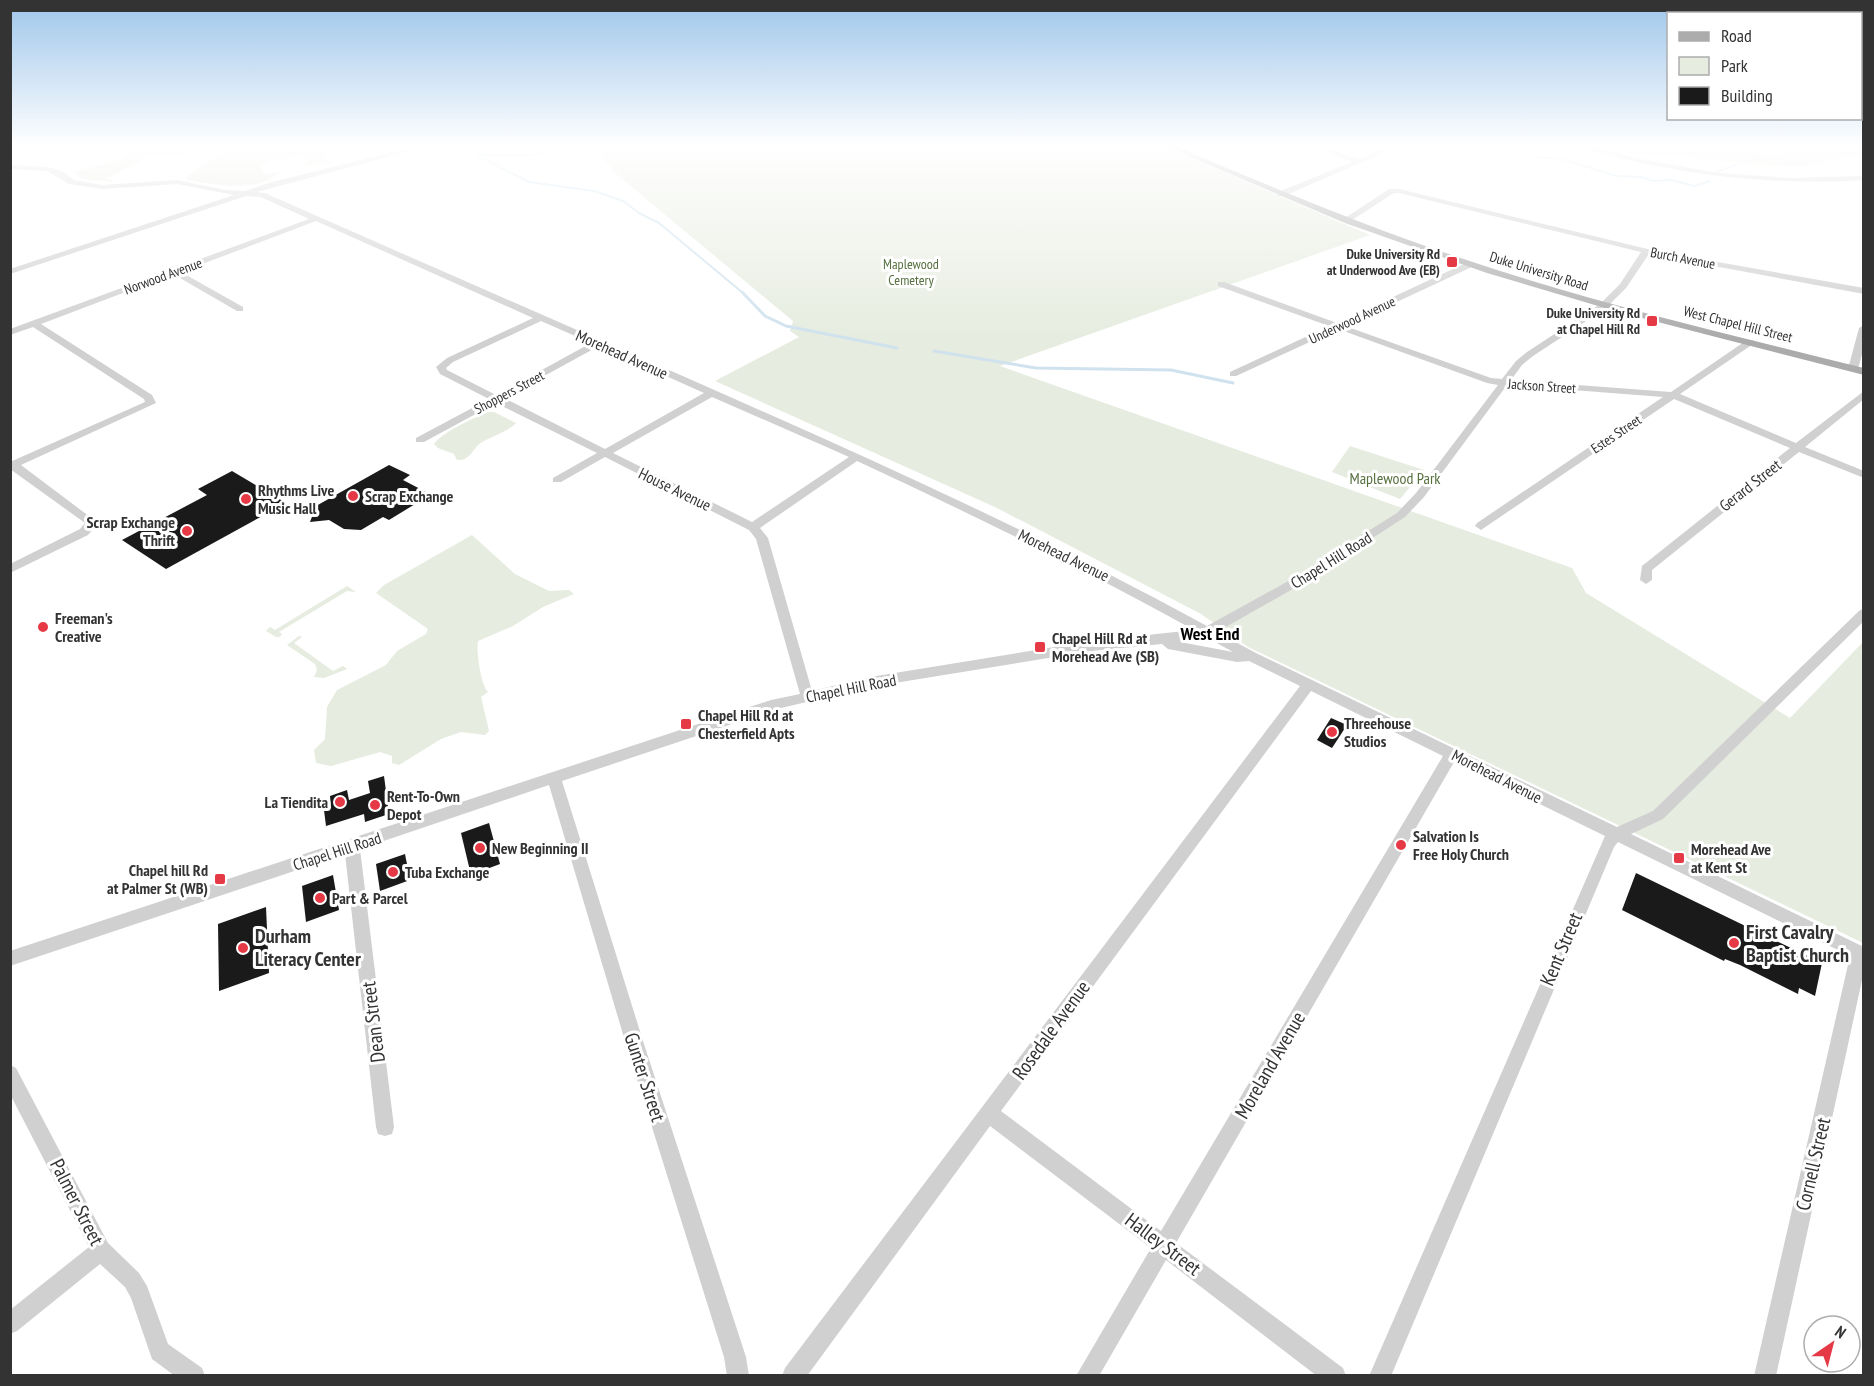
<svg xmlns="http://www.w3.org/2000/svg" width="1874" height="1386" viewBox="0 0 1874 1386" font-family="'PT Sans Narrow',sans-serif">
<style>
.green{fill:#e6ecdf}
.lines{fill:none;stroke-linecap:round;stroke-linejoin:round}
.stream-far1{stroke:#cfe2ee;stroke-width:2}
.stream{stroke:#cfe2ee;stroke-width:3}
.building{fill:#1a1a1a}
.minor{fill:#d0d0d0;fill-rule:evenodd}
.major{fill:#ababab;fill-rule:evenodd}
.poi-dot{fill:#e63946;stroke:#fff;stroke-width:2}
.labels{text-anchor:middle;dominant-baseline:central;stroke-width:6;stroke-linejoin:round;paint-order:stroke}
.far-poi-label{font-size:14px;font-weight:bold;fill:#333;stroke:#fff;text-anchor:end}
.far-street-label{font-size:14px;fill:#333;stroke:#fff}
.far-park-label{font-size:14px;fill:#56703f;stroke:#fff}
.street-label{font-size:16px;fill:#333;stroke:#fff}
.park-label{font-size:16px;fill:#56703f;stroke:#fff}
.poi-label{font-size:16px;font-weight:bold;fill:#333;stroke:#fff;text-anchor:start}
.neighbourhood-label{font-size:18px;font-weight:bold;fill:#000;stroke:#fff}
.near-poi-label{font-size:20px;font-weight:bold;fill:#333;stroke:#fff;text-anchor:start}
.near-street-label{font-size:20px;fill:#333;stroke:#fff}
</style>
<rect width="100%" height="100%" fill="#fff"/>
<!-- green -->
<g class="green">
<path d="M11,144H97L66,153L65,148L55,147L26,151L11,148Z"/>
<path d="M123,144H218L180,156L148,155L141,161L107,178L114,182L82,179L74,172L123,159L130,151L117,147Z"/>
<path d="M236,144H334L323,151L331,163L301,167L307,162L304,156L273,159L260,168L264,174L281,172C254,194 219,185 188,180L186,177L212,159L235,147Z"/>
<path d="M631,144H1159L1370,235L1000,366L1572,568L1586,593L1790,718L1863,642V943L1248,647L1201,614L997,508L715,381L799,337L790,331L793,321L615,173L600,155Z"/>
<path d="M1592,144H1665L1676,146L1687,144H1863L1864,157L1839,158L1807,166L1764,165L1670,155H1639Z"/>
<path d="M487,412H494L516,423C507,433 485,438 478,445C472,451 469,461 457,460L454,454L438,448L434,444C442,432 473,419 487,412Z"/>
<path d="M1350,446L1424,470L1400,499L1332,472Z"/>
<path d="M472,535L515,574L549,591L569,590L574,594L543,607L513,626L478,641C476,652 481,685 488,692L481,697L489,731L485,735L461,732L441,739L399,765L392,763V756L380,752L331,766L316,763L314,750L325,739L327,707L337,690L386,665L397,651L426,634L428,629L376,593L384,585Z"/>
<path d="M347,586L356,592L347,591L279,632L282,634L280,637H276L266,631L270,627L275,630Z"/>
<path d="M299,636L302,637L294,643L333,671L343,666L347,669L324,678L314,677L317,670L315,664L287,645Z"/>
</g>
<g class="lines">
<!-- stream-far1 -->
<g class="stream-far1">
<path d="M469,144L479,152L478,156L529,182L594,191L623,201L639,213L659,223L743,293"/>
<path d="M1500,144L1507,149L1524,151L1536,157L1562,159L1616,176L1641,177L1652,181L1671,180L1695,186L1710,181"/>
<path d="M480,155H531L598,144"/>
<path d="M1716,172L1755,158L1808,161L1812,159V156L1823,157L1828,151L1849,153L1864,151"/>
</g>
<!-- stream -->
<g class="stream">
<path d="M742,292L765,316L786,326L897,348"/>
<path d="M934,351L1036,368L1171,370L1233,383"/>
</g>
</g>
<!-- building -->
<g class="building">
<path d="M389,465L410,475L403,480L426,492L420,495L425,498L389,520L383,517L361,530L344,529L329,520L310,522L316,506Z"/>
<path d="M232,471L286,503L166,569L122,540L207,495L198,489Z"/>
<path d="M1331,718L1347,725L1332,748L1317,740Z"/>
<path d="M384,776L389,814L365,822L364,814L326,826L324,810L331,808L330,796L347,790L349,800L370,793L368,781Z"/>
<path d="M489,823L500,864L471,875L461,833Z"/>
<path d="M405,854L410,880L380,891L376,864Z"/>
<path d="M1636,873L1822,963L1815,996L1799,988L1798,994L1740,965L1725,959L1724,961L1622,910Z"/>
<path d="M333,875L339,910L306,922L302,886Z"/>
<path d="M266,907L269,973L219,991L218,924Z"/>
</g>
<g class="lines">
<!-- minor -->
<g class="minor">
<path d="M424,144H436L257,192L265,193C405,255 545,316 685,377C862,455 1037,533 1207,626L1292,579L1397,513L1416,493L1498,385L1487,383L1338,329L1236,376H1230V372L1329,326L1218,286V282H1224L1337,323L1468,262H1474V266L1345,326L1491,378L1502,379L1516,361L1527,352L1600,304L1620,284L1641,252L1399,193H1394L1349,222L1342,220L1389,189H1399L1656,251L1864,288V294L1649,254L1626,288L1606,308L1533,356L1522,365L1511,380L1671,392L1747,340H1753V344L1680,394L1796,443L1864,391V399L1805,447L1864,471V478L1799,452L1652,570V580L1646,584L1640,580L1642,566L1790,448L1674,399L1481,530L1475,526L1477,523L1663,397L1507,385L1424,497L1405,517L1300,585L1217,632L1256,653L1617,827L1653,811L1860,610L1864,609V621L1663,819L1631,834L1864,947V971L1776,1376H1754L1850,956L1618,842L1614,847L1391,1376H1369L1605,836L1454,762L1176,1243L1343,1368L1346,1376H1317L1166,1260L1099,1376H1076L1151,1248L990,1126L807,1376H782L785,1368L1300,686L1249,661L1237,662L1168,649L1162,644L1091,651L870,687L777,709L562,781L643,1041L746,1357L749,1376H727L724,1357L625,1041L549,785L360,849L394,1127L392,1134L385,1136L378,1134L376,1127L345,854L10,966V951L771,700L800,694L756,539L749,530L605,457L561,482H553V478L597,453L496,403L424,442H416V438L489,399L440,374L436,367L447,358L533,318L316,221L181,272L243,307V311H237L173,274L41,324L152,395L156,403L21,465L98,523L88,535L10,573V564L80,529L85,523L10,469V462L145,402L144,399L33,327L10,335V329L309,219L261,197L246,196L10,274V269L234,195L177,184L102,189L69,184L47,171L10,169V165L48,167L62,171L74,180L102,185L177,180L225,190L245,191L272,182ZM541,321L591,343L496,395L447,370L446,368L453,362ZM599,346L704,393L605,449L504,398ZM712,397L831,449L849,457L752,522L613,453ZM857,461C971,514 1084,569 1194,630L1091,641L870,677L812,691L768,538L760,528ZM1206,637L1233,652L1180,642ZM1311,691L1443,756L1161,1231L1001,1111Z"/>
<path d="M1305,144H1315L1359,159L1395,144H1404L1284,196H1278V192L1352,162Z"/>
<path d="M1572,144H1583L1646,160L1718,173L1790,178L1864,176V180C1782,185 1704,178 1625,159C1608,155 1586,152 1572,144Z"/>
<path d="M1864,325V347L1858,369L1850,371L1848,369L1859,328Z"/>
<path d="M10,1065L16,1068L108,1243L139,1273L147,1286L168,1344L202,1368L205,1376H175L152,1359L131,1298L125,1287L100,1264L17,1331L10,1334V1310L89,1247L10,1094Z"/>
</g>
<!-- major -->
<path class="major" d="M1160,144H1171C1277,190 1384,234 1494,269C1616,308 1740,337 1864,368V375L1615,311L1487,273L1345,223Z"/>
</g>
<!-- sky -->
<linearGradient id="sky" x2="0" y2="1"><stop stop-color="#9ec6ea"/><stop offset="0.43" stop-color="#fff"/><stop offset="1" stop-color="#fff" stop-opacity="0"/></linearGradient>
<rect width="1874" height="338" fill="url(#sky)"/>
<!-- markers -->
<g class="poi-dot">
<rect x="1446" y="256" width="12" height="12" rx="3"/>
<rect x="1646" y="315" width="12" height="12" rx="3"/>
<circle cx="353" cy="496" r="6"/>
<circle cx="246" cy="499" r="6"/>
<circle cx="187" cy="531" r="6"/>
<circle cx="43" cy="627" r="6"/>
<rect x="1034" y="641" width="12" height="12" rx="3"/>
<rect x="680" y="718" width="12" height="12" rx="3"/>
<circle cx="1332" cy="732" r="6"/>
<circle cx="340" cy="802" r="6"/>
<circle cx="375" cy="805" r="6"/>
<circle cx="1401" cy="845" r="6"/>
<circle cx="480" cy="848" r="6"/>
<rect x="1673" y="852" width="12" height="12" rx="3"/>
<circle cx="393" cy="872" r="6"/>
<rect x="214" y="873" width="12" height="12" rx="3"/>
<circle cx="320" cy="898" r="6"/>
<circle cx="1734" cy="943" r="6"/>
<circle cx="243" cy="948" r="6"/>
</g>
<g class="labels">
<!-- far-poi labels -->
<g class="far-poi-label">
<text x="1440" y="254">Duke University Rd<tspan x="1440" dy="16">at Underwood Ave (EB)</tspan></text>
<text x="1640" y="313">Duke University Rd<tspan x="1640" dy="16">at Chapel Hill Rd</tspan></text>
</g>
<!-- far-street labels -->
<g class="far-street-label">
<text transform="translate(1683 258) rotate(11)">Burch Avenue</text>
<text transform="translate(1539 271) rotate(17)">Duke University Road</text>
<text transform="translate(163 276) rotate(-20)">Norwood Avenue</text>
<text transform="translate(1352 320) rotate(-25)">Underwood Avenue</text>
<text transform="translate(1738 324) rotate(14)">West Chapel Hill Street</text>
<text transform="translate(1542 386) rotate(4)">Jackson Street</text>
<text transform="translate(509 392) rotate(-28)">Shoppers Street</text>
<text transform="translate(1616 434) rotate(-34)">Estes Street</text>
</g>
<!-- far-park labels -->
<g class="far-park-label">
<text x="911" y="264">Maplewood<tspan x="911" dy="16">Cemetery</tspan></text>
</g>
<!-- street labels -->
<g class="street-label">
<text transform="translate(622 354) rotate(24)">Morehead Avenue</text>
<text transform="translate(1750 485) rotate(-38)">Gerard Street</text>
<text transform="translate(675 489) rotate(26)">House Avenue</text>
<text transform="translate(1064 555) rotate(26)">Morehead Avenue</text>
<text transform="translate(1331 560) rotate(-32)">Chapel Hill Road</text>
<text transform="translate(851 688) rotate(-11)">Chapel Hill Road</text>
<text transform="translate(1497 776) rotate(27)">Morehead Avenue</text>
<text transform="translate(337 851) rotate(-18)">Chapel Hill Road</text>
</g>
<!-- park labels -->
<g class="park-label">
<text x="1395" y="478">Maplewood Park</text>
</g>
<!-- poi labels -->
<g class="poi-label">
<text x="258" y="490">Rhythms Live<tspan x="258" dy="18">Music Hall</tspan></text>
<text x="365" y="496">Scrap Exchange</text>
<text x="175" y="522" text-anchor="end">Scrap Exchange<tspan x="175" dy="18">Thrift</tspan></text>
<text x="55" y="618">Freeman's<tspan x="55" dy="18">Creative</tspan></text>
<text x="1052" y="638">Chapel Hill Rd at<tspan x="1052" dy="18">Morehead Ave (SB)</tspan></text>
<text x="698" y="715">Chapel Hill Rd at<tspan x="698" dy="18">Chesterfield Apts</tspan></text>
<text x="1344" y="723">Threehouse<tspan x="1344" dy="18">Studios</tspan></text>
<text x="387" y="796">Rent-To-Own<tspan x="387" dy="18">Depot</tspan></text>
<text x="328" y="802" text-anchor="end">La Tiendita</text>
<text x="1413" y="836">Salvation Is<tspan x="1413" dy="18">Free Holy Church</tspan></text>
<text x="492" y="848">New Beginning II</text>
<text x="1691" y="849">Morehead Ave<tspan x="1691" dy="18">at Kent St</tspan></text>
<text x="208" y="870" text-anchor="end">Chapel hill Rd<tspan x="208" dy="18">at Palmer St (WB)</tspan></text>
<text x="405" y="872">Tuba Exchange</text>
<text x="332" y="898">Part &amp; Parcel</text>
</g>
<!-- neighbourhood labels -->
<g class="neighbourhood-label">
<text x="1210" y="633">West End</text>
</g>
<!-- near-poi labels -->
<g class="near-poi-label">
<text x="1746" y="932">First Cavalry<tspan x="1746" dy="23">Baptist Church</tspan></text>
<text x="255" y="936">Durham<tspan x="255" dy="23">Literacy Center</tspan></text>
</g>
<!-- near-street labels -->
<g class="near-street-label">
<text transform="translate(1561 949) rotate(-67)">Kent Street</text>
<text transform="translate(373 1022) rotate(-97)">Dean Street</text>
<text transform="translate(1051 1030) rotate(-54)">Rosedale Avenue</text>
<text transform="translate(1270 1065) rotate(-60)">Moreland Avenue</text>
<text transform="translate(645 1077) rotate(72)">Gunter Street</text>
<text transform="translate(1813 1164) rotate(-77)">Cornell Street</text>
<text transform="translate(77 1202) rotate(63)">Palmer Street</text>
<text transform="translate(1163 1244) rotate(37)">Halley Street</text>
</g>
</g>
<!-- border -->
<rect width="1874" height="1386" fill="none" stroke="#333333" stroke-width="24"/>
<!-- legend -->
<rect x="1667" y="12" width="195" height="108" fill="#ffffff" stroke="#adadad" stroke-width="1.5"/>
<rect x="1679" y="32" width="30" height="9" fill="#ababab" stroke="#adadad" stroke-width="1.5"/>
<text x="1721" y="42" font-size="18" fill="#333333">Road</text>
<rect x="1679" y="57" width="30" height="18" fill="#e6ecdf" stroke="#adadad" stroke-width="1.5"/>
<text x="1721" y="72" font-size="18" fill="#333333">Park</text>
<rect x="1679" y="87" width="30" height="18" fill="#1a1a1a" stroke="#adadad" stroke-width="1.5"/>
<text x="1721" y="102" font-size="18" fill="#333333">Building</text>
<!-- north arrow -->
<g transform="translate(1832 1344) rotate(35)"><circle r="28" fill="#ffffff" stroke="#adadad" stroke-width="1.5"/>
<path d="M0-4.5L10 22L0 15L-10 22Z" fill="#e63946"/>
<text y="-9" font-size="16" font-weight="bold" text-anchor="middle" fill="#333333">N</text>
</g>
</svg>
